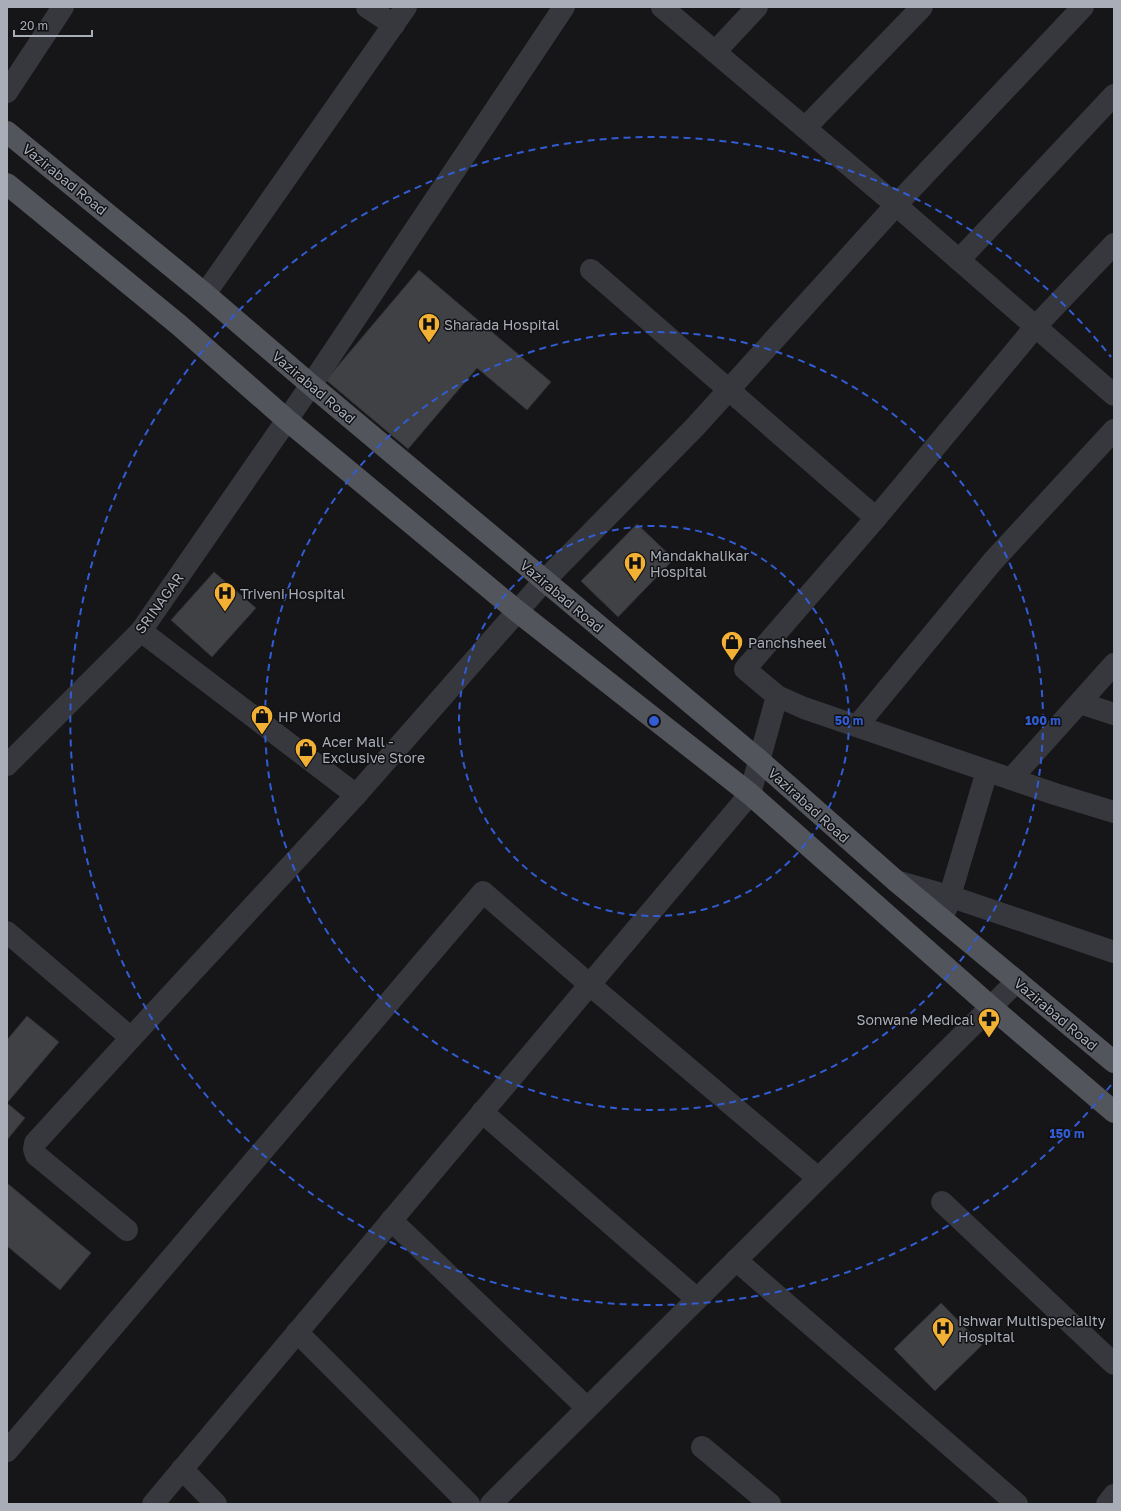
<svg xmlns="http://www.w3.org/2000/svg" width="1121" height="1511" viewBox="0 0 1121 1511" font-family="'Golos Text',sans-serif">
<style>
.building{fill:#404145;stroke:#303034}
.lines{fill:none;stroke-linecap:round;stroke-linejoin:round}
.minor{stroke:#37383d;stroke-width:22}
.major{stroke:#53555c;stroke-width:22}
.ring{fill:none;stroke:#325cd3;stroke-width:2;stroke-dasharray:7 5}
.labels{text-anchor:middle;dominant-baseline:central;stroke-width:3;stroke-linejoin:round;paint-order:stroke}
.street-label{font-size:14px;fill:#a8adb8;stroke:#111113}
.poi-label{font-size:14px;fill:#a8adb8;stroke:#111113;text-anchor:start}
.centre{fill:#325cd3;stroke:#111113;stroke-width:2}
.ring-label{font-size:12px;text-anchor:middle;font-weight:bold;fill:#325cd3;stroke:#111113;stroke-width:3;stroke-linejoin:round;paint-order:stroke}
</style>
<rect width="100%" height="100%" fill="#161618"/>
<!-- building -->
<g class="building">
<path d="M419,270L551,382L527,410L477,368L408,449L326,380Z"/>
<path d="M637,524L674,559L618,617L581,581Z"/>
<path d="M214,572L256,608L212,657L171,620Z"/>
<path d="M27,1016L59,1042L7,1103V1040Z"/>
<path d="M7,1103L25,1118L7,1140Z"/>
<path d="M7,1183L91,1253L60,1290L7,1246Z"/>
<path d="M941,1303L982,1345L935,1391L894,1349Z"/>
</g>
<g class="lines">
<!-- minor -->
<g class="minor">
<path d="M367,7L394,25"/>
<path d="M662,7L896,205L1083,7"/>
<path d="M715,52L757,7"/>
<path d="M7,92L63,7"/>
<path d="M805,128L922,7"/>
<path d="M959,260L1114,95"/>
<path d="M591,270L876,518L745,669L777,696L804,708L1055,794L1114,812"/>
<path d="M205,294L406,7"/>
<path d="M876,518L1036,326L1114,244"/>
<path d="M141,631L356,795"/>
<path d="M1080,703L1114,714"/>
<path d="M857,726L993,561L1114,430"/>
<path d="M7,765L141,631L311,385L564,7"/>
<path d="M1011,779L1114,664"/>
<path d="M896,881L949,896L1114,952"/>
<path d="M946,909L987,771"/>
<path d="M7,932L131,1038"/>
<path d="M482,1112L697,1299"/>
<path d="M942,1202L1114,1364"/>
<path d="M391,1220L587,1408"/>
<path d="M127,1230L36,1155L34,1149L35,1143L131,1038L356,795L544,581L695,427L896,205L1114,395"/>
<path d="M736,1260L1017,1504"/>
<path d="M297,1332L469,1504"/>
<path d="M702,1447L770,1504"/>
<path d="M7,1451L483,892L590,985L818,1178"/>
<path d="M182,1469L216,1504"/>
<path d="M153,1504L750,794L777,696"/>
<path d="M491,1504L1017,981"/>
<path d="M1107,1504L1114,1495"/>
</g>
<!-- major -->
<g class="major">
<path d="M7,132L205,294L311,385L760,761L896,881L1114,1062"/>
<path d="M7,184L179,325L287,420L517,611L750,794L991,1007L1114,1112"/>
</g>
</g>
<!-- distance rings -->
<g class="ring">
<circle cx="654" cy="721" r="195"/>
<circle cx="654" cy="721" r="389"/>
<path d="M1111 1085A584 584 0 1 1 1111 357"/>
</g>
<!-- icons -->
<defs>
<g id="hospital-pin" transform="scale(1.15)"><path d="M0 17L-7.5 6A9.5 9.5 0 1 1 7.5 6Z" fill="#f2b134" stroke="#111113"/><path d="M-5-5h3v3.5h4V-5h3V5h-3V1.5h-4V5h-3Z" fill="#111"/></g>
<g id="shop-pin" transform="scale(1.15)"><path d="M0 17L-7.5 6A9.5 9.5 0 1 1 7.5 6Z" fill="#f2b134" stroke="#111113"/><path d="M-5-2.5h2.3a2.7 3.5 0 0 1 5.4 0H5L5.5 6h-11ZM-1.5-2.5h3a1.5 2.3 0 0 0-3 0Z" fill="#111"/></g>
<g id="pharmacy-pin" transform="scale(1.15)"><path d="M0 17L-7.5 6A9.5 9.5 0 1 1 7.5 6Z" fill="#f2b134" stroke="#111113"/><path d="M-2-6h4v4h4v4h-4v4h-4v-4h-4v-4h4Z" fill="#111"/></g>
</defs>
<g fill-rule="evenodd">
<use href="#hospital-pin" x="429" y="324"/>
<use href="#hospital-pin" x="635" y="563"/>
<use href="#hospital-pin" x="225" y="593"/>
<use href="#shop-pin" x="732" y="642"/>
<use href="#shop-pin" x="262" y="716"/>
<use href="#shop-pin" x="306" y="749"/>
<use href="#pharmacy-pin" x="989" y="1019"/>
<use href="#hospital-pin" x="943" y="1328"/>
</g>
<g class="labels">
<!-- street labels -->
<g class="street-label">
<text transform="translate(65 179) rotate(39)">Vazirabad Road</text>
<text transform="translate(314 387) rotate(40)">Vazirabad Road</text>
<text transform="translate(562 596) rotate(40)">Vazirabad Road</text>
<text transform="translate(159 603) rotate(-54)">SRINAGAR</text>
<text transform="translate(809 805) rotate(42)">Vazirabad Road</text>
<text transform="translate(1056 1014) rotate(40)">Vazirabad Road</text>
</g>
<!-- poi labels -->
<g class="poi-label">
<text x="444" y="324">Sharada Hospital</text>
<text x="650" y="555">Mandakhalikar<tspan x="650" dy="16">Hospital</tspan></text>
<text x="240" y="593">Triveni Hospital</text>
<text x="748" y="642">Panchsheel</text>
<text x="278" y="716">HP World</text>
<text x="322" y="741">Acer Mall -<tspan x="322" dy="16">Exclusive Store</tspan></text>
<text x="974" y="1019" text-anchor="end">Sonwane Medical</text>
<text x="958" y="1320">Ishwar Multispeciality<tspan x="958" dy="16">Hospital</tspan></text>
</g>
</g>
<circle cx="654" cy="721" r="6" class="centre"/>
<g class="ring-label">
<text x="849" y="725">50 m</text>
<text x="1043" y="725">100 m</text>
<text x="1067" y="1138">150 m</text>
</g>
<!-- border -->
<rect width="1121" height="1511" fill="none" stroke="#a8adb8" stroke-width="16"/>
<!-- scale -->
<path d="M14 30v6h78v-6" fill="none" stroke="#a8adb8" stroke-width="2"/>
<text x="20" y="30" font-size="12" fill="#a8adb8" stroke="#111113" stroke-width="3" paint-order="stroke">20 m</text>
</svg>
